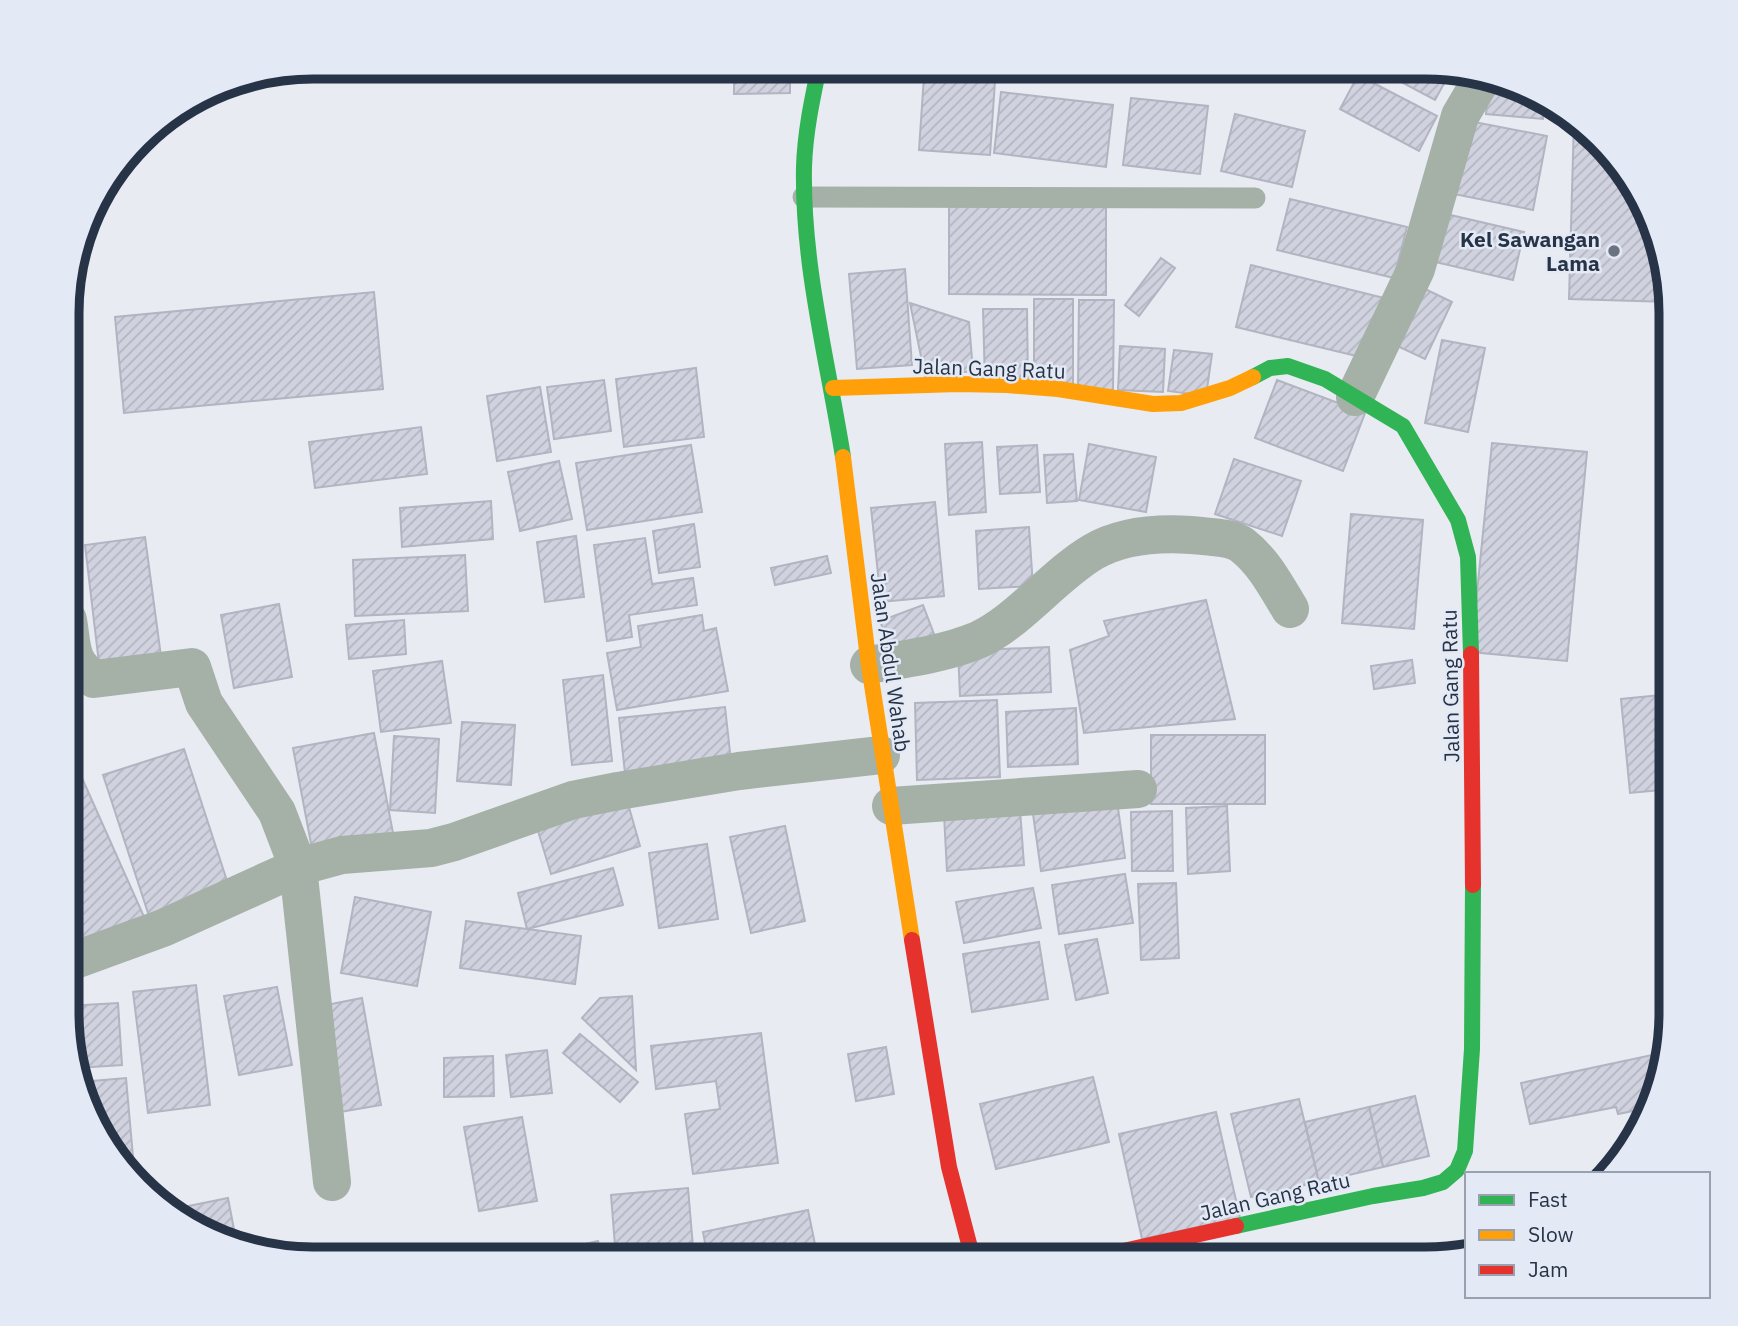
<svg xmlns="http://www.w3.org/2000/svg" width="1738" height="1326" viewBox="0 0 1738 1326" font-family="'IBM Plex Sans',sans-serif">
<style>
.building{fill:url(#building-hatch);stroke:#b2b4c1;stroke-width:2}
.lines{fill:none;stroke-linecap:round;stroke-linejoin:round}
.lane{stroke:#a5b0a7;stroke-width:21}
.street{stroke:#a5b0a7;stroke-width:38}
.fast{stroke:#30b455;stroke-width:16}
.slow{stroke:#ff9f0a;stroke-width:16}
.jam{stroke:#e5322d;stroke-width:16}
.poi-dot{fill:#6b7382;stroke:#e4eaf5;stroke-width:2.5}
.labels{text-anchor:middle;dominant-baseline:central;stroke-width:5;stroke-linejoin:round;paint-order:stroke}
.poi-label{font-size:21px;font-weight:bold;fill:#273347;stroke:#e4eaf5;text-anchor:end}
.street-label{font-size:21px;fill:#273347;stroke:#e4eaf5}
.rim{fill:none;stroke:#273347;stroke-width:9}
</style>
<defs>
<pattern id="building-hatch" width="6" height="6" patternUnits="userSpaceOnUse" patternTransform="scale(1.75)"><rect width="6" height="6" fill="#d0d2df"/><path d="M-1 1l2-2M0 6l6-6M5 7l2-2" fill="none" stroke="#b3b5c1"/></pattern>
</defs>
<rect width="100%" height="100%" fill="#e8ebf1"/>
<!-- building -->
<g class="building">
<path d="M734,67H790V93L734,94Z"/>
<path d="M1373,67H1441L1452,69L1435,100Z"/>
<path d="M1358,75L1437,116L1419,151L1340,109Z"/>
<path d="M924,76L995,81L990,155L919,150Z"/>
<path d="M1489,79L1519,85L1544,101L1543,119L1486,114Z"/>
<path d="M1001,92L1113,105L1106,167L994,153Z"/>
<path d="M1131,98L1208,106L1200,174L1123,165Z"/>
<path d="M1235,114L1305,131L1292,187L1221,171Z"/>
<path d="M1574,119L1587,127L1646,204L1669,302L1569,299Z"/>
<path d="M1469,121L1547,136L1533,210L1454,194Z"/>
<path d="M1290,199L1407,227L1394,278L1277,250Z"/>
<path d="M949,202H1106V295L949,294Z"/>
<path d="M1442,213L1524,232L1513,280L1431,261Z"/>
<path d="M1161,258L1175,268L1139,316L1125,305Z"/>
<path d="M1251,265L1384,298L1369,359L1236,327Z"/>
<path d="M905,269L912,365L857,369L849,274Z"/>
<path d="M1421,287L1452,302L1425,359L1393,344Z"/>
<path d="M374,292L383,389L124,413L115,317Z"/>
<path d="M1034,299H1073V384L1034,385Z"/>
<path d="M1079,300H1114L1113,391L1078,390Z"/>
<path d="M910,303L969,322L973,371L925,376Z"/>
<path d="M983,309H1027L1028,383L985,384Z"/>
<path d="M1442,340L1485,348L1468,432L1425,423Z"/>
<path d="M1120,346L1165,349L1163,392L1118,390Z"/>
<path d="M1174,350L1212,354L1206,396L1168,391Z"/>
<path d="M696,368L704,437L624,447L616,379Z"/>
<path d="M604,380L611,431L554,439L547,387Z"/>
<path d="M1277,380L1365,413L1343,471L1255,438Z"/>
<path d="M540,387L551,452L497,461L487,396Z"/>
<path d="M421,427L427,474L315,488L309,442Z"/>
<path d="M982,442L986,512L949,515L945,444Z"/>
<path d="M1492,443L1587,452L1567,661L1471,652Z"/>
<path d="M1089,444L1156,457L1146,512L1079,500Z"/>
<path d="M691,445L702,512L587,530L576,463Z"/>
<path d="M1037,445L1040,492L1000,494L997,447Z"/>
<path d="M1073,454L1077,501L1047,503L1044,455Z"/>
<path d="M1234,459L1301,481L1282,536L1215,514Z"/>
<path d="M559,461L572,519L520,531L508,472Z"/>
<path d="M491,501L493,539L402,547L400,508Z"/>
<path d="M935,502L944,596L881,602L871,508Z"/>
<path d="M1351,514L1423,520L1414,629L1342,623Z"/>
<path d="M694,524L700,567L659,573L653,531Z"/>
<path d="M1029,527L1033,586L979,589L976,531Z"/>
<path d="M576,536L584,597L545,602L537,542Z"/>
<path d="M145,537L162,664L100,672L85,545Z"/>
<path d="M645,538L652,584L693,578L697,605L629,615L632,637L607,641L594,545Z"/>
<path d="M465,555L468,611L355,616L353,560Z"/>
<path d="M827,556L831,573L775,585L771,568Z"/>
<path d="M1206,600L1235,719L1084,733L1070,650L1109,636L1104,621Z"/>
<path d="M279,604L292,677L234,688L221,615Z"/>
<path d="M923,605L937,642L894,657L880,621Z"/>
<path d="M702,615L704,631L716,628L728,691L617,710L607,653L641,647L638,626Z"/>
<path d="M404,620L406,654L349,659L346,625Z"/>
<path d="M1049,647L1051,692L960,696L958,651Z"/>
<path d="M1412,660L1415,683L1374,689L1371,666Z"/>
<path d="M442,661L451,723L381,732L373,671Z"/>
<path d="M603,675L612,761L572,765L563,680Z"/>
<path d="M1671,694V789L1630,793L1621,699Z"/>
<path d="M997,700L1000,777L917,780L915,703Z"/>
<path d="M725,707L731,761L625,773L619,718Z"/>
<path d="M1076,708L1078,764L1008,767L1006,712Z"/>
<path d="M462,722L515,725L511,785L457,781Z"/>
<path d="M374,733L393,833L312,849L293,748Z"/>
<rect x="1151" y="735" width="114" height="69"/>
<path d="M394,736L439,739L435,813L390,810Z"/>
<path d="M184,749L230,890L149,916L103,775Z"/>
<path d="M82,778L145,919L83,946L67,910L68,784Z"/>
<path d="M625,793L640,846L551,874L535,821Z"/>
<path d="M1117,801L1125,858L1041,871L1033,814Z"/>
<path d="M1227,806L1230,871L1188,874L1186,808Z"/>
<path d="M1020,809L1024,865L947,871L944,815Z"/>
<path d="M1172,811L1173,871H1132L1131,812Z"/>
<path d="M785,826L805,921L751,933L730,837Z"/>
<path d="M707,844L718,919L659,928L649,853Z"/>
<path d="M613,868L623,905L527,929L518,893Z"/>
<path d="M1125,874L1133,923L1059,934L1052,885Z"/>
<path d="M1176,883L1179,958L1141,960L1138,884Z"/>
<path d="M1033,888L1041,928L964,943L956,902Z"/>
<path d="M355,897L431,912L417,986L341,973Z"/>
<path d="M466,921L581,936L575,984L460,968Z"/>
<path d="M1097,939L1108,993L1076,1000L1065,945Z"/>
<path d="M1039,942L1048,999L972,1012L963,954Z"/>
<path d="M196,985L210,1105L148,1113L133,992Z"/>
<path d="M277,987L292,1065L239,1075L224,996Z"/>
<path d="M632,996L636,1070L582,1018L600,998Z"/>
<path d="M362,998L381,1105L334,1113L316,1007Z"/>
<path d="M118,1003L122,1065L77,1068L67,1030V1006Z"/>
<path d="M761,1033L778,1163L693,1174L685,1114L720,1109L716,1081L656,1089L651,1046Z"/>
<path d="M580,1034L638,1082L620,1102L563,1053Z"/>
<path d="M886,1047L894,1094L856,1101L848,1054Z"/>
<path d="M547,1050L552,1093L511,1097L506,1055Z"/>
<path d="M1666,1052L1653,1107L1618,1114L1616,1107L1530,1124L1521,1083Z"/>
<path d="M493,1056L494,1096L444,1097V1058Z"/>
<path d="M1093,1077L1109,1142L996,1169L980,1104Z"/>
<path d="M126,1078L134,1168L128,1169L92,1123L81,1082Z"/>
<path d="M1415,1096L1429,1156L1383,1167L1369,1107Z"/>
<path d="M1299,1099L1319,1182L1251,1197L1231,1114Z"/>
<path d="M1369,1107L1383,1167L1319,1182L1305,1122Z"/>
<path d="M1216,1112L1240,1218L1142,1239L1119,1134Z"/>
<path d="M522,1117L537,1201L479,1211L464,1127Z"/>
<path d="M688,1188L694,1259H616L611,1195Z"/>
<path d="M228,1198L237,1245L219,1241L169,1210Z"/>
<path d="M808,1210L818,1259H708L703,1232Z"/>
<path d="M598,1241L603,1259H530L529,1257Z"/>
<path d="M1467,1244V1250L1427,1259Z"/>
</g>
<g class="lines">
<!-- lane -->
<path class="lane" d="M803,197L1255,198"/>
<!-- street -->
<g class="street">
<path d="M1355,397L1416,269L1460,116L1483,77"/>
<path d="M68,620C73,649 69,661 94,679L192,667L204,703L277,812L298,867L332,1182"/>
<path d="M869,665C906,659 944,654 978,640C1017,623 1054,575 1093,552C1127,532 1173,532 1212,537C1222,538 1234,539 1242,545C1264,562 1276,586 1290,609"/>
<path d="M891,806L1138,789"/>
<path d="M67,963L163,928L298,867L342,855L431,848L454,842L573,800L618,791L739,771L881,755"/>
</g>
<!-- fast -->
<g class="fast">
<path d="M819,67C812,100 805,133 804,167C802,265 828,362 843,457"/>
<path d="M1253,377L1270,368L1288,366L1325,379L1403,426L1458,520L1468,557L1471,654"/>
<path d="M1236,1226L1373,1196L1423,1188L1443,1182L1457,1170L1465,1151L1472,1049L1473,885"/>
</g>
<!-- slow -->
<g class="slow">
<path d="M833,388L958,384L1007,385L1058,389L1153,404L1181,403L1230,388L1253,377"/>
<path d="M843,457L869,666L912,940"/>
</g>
<!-- jam -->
<g class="jam">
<path d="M1471,654L1473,885"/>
<path d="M912,940L949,1167L973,1259"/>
<path d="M1087,1259L1236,1226"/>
</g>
</g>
<!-- markers -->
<circle class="poi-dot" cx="1614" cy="251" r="7"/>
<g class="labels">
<!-- poi labels -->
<g class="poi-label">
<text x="1600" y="239">Kel Sawangan<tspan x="1600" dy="24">Lama</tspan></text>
</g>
<!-- street labels -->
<g class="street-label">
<text transform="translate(989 368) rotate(2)">Jalan Gang Ratu</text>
<text transform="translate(891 662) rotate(82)">Jalan Abdul Wahab</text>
<text transform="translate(1450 686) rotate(-91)">Jalan Gang Ratu</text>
<text transform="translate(1275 1196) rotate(-13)">Jalan Gang Ratu</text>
</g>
</g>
<!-- crop -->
<path d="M0 0H1738V1326H0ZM313 79H1425A234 234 0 0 1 1659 313V1013A234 234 0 0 1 1425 1247H313A234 234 0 0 1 79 1013V313A234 234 0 0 1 313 79Z" fill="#e4eaf5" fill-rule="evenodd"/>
<path class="rim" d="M313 79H1425A234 234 0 0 1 1659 313V1013A234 234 0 0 1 1425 1247H313A234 234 0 0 1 79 1013V313A234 234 0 0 1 313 79Z"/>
<!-- legend -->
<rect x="1465" y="1172" width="245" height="126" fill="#e4eaf5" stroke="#98a1af" stroke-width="2"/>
<rect x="1479" y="1195" width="35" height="10" fill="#30b455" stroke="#98a1af" stroke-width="2"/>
<text x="1528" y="1207" font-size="21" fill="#273347">Fast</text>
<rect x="1479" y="1230" width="35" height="10" fill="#ff9f0a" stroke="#98a1af" stroke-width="2"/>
<text x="1528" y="1242" font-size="21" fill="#273347">Slow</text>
<rect x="1479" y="1265" width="35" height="10" fill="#e5322d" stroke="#98a1af" stroke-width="2"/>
<text x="1528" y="1277" font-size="21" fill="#273347">Jam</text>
</svg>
